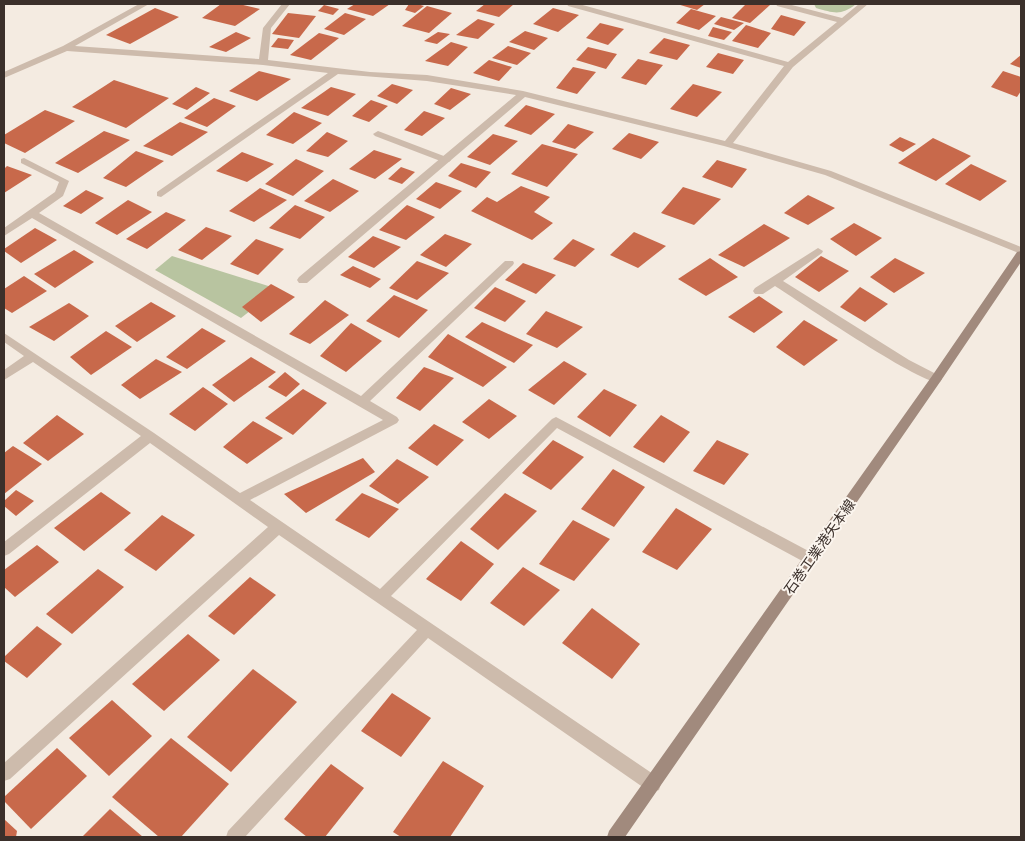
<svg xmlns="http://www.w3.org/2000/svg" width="1025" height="841" viewBox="0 0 1025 841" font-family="'Varela Round','Noto Sans JP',sans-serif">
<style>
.green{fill:#b8c4a0}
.building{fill:#c8694b}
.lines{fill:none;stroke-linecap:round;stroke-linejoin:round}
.lane{fill:#cdbbac;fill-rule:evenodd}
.street{fill:#cdbbac;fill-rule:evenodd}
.secondary{fill:#a18a7d;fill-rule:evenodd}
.labels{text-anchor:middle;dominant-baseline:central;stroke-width:4;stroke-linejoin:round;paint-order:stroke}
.street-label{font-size:14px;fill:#3b302b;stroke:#fbf5ee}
</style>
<rect width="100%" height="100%" fill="#f4ebe1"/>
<!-- green -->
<g class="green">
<path d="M814,4H856C841,16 834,13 816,8Z"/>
<path d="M172,256L278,289L241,318L155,270Z"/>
</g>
<!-- building -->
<g class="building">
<path d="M221,4H239L260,9L235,26L202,18Z"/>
<path d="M355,4H390L373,16L347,9Z"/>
<path d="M409,4H417L424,6L415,13L405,10Z"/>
<path d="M485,4H514L499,17L476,11Z"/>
<path d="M677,4H705L697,10Z"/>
<path d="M746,4H766L770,5L750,23L732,18Z"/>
<path d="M324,5L339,9L333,15L318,11Z"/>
<path d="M427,6L452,13L429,33L402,26Z"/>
<path d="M155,8L179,17L130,44L106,35Z"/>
<path d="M553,8L579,15L558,32L533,24Z"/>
<path d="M691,9L716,16L699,30L676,23Z"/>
<path d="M288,13L316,16L299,38L272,34Z"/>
<path d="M345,13L366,19L344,35L324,29Z"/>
<path d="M781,15L806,22L794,36L771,29Z"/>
<path d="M721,17L744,23L734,30L714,24Z"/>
<path d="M478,19L495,24L478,39L456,35Z"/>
<path d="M600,23L624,29L608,45L586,38Z"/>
<path d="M746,25L771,33L758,48L732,41Z"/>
<path d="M713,27L732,32L724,40L708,36Z"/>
<path d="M525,31L548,38L534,50L509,42Z"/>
<path d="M236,32L251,38L226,52L209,47Z"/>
<path d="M438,32L450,34L437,44L424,41Z"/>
<path d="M319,33L339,38L311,60L290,55Z"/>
<path d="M278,38L294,40L288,49L271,47Z"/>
<path d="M664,38L690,45L677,60L649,53Z"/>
<path d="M451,42L468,47L448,66L425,61Z"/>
<path d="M508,46L531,53L517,65L492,58Z"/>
<path d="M588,47L617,54L606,69L576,60Z"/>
<path d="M718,53L744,60L733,74L706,67Z"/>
<path d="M1021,55V68L1010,64Z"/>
<path d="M638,59L663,65L646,85L621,78Z"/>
<path d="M489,60L512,67L499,81L473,73Z"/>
<path d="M573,67L596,72L577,94L556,88Z"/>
<path d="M259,71L291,79L257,101L229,91Z"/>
<path d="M1003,71L1021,77V91L1017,97L991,87Z"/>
<path d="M114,80L169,98L126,128L72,107Z"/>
<path d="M392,84L413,90L397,104L377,96Z"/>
<path d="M693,84L722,92L697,117L670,109Z"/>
<path d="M196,87L210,93L187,110L172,104Z"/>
<path d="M331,87L356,94L328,116L301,108Z"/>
<path d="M451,88L471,94L450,110L434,104Z"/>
<path d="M214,98L236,106L207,127L184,118Z"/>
<path d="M371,100L388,106L369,122L352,116Z"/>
<path d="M526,105L555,114L531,135L504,126Z"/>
<path d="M45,110L75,121L25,153L4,143V135Z"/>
<path d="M424,111L445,118L422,136L404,130Z"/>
<path d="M294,112L322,123L293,144L266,135Z"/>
<path d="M180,122L208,132L172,156L143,146Z"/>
<path d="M568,124L594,132L575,149L552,142Z"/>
<path d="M104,131L130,140L78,173L55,163Z"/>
<path d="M327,132L348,141L328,157L306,151Z"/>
<path d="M629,133L659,142L641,159L612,149Z"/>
<path d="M493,134L518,141L490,165L467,157Z"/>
<path d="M900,137L916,144L903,152L889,145Z"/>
<path d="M933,138L971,156L936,181L898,163Z"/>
<path d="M542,144L578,154L547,187L511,174Z"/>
<path d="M374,150L402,159L375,179L349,169Z"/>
<path d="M136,151L164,161L126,187L103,178Z"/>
<path d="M242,152L274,164L247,182L216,171Z"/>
<path d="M296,159L324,171L293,196L265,184Z"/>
<path d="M717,160L747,169L732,188L702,177Z"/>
<path d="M461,163L491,172L476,188L448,176Z"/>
<path d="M971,164L1007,181L980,201L945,184Z"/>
<path d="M7,166L32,175L4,193V169Z"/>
<path d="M401,167L415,172L402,184L388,179Z"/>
<path d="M333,179L359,191L330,212L304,201Z"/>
<path d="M436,182L462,191L440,209L416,199Z"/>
<path d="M521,186L550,197L534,212L553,223L532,240L471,211L487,197L497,202Z"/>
<path d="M683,187L721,199L694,225L661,213Z"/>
<path d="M260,188L287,200L254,222L229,211Z"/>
<path d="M86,190L104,198L81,214L63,206Z"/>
<path d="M808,195L835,208L808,225L784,213Z"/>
<path d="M128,200L152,212L117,235L95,223Z"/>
<path d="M295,205L325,217L300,239L269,228Z"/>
<path d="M407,205L435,217L406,240L379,230Z"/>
<path d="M166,212L186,220L147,249L126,239Z"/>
<path d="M854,223L882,238L856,256L830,239Z"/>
<path d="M764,224L790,238L744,267L718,255Z"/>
<path d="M206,227L232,236L202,260L178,250Z"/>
<path d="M35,228L57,240L21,263L4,251V249Z"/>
<path d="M634,232L666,246L638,268L610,255Z"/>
<path d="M445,234L472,244L446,267L420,255Z"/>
<path d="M373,236L401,247L374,268L348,257Z"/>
<path d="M256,239L284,249L258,275L230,264Z"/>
<path d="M573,239L595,249L575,267L553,259Z"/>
<path d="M74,250L94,262L55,288L34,274Z"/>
<path d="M821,256L849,271L819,292L795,277Z"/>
<path d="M710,258L738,277L706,296L678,279Z"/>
<path d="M895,258L925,273L894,293L870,277Z"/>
<path d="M417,261L449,273L417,300L389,288Z"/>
<path d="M523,263L556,275L536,294L505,280Z"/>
<path d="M353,266L381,279L370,288L340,275Z"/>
<path d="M24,276L47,291L12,313L4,308V289Z"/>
<path d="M271,284L295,297L261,322L242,307Z"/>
<path d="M495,287L526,301L505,322L474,308Z"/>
<path d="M860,287L888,304L865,322L840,307Z"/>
<path d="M394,295L428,310L399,338L366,321Z"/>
<path d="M759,296L783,312L754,333L728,317Z"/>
<path d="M325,300L349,315L310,344L289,334Z"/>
<path d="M151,302L176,316L137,342L115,326Z"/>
<path d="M69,303L89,316L54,341L29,327Z"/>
<path d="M546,311L583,327L557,348L526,334Z"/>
<path d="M804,320L838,340L804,366L776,347Z"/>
<path d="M482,322L533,345L514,363L465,337Z"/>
<path d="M351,323L382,341L346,372L320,356Z"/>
<path d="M202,328L226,341L187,369L166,357Z"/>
<path d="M106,331L132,347L91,375L70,357Z"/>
<path d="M448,334L507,367L483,387L428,357Z"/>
<path d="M251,357L276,372L234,402L212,385Z"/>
<path d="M156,359L182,372L140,399L121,385Z"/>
<path d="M564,361L587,374L554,405L528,390Z"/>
<path d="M424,367L454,378L420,411L396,398Z"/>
<path d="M285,372L300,384L286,397L268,387Z"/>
<path d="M203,387L228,404L195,431L169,414Z"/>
<path d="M303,389L327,403L293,435L265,418Z"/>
<path d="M604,389L637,405L610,437L577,417Z"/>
<path d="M489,399L517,416L489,439L462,422Z"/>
<path d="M57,415L84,434L48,461L23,443Z"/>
<path d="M661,415L690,432L664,463L633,447Z"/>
<path d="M253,421L283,438L247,464L223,447Z"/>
<path d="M434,424L464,440L437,466L408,448Z"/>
<path d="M553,440L584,457L551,490L522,473Z"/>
<path d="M717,440L749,454L724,485L693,471Z"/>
<path d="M13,446L42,464L4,494V453Z"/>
<path d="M363,458L375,472L306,513L284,494Z"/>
<path d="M397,459L429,477L398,504L369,486Z"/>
<path d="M613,469L645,487L614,527L581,509Z"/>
<path d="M16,490L34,501L16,516L4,506V501Z"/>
<path d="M101,492L131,513L84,551L54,528Z"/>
<path d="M362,493L399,509L369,538L335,520Z"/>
<path d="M505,493L537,511L498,550L470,529Z"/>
<path d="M676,508L712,529L677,570L642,552Z"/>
<path d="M162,515L195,535L156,571L124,550Z"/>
<path d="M573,520L610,539L574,581L539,564Z"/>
<path d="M461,541L494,564L461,601L426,579Z"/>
<path d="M37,545L59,562L15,597L4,587V570Z"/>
<path d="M523,567L560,590L524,626L490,603Z"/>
<path d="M98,569L124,587L72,634L46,614Z"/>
<path d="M250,577L276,595L234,635L208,616Z"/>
<path d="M592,608L640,644L612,679L562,643Z"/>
<path d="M37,626L62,644L27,678L4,661V657Z"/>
<path d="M188,634L220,660L164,711L132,684Z"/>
<path d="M253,669L297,702L231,772L187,737Z"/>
<path d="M392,693L431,718L401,757L361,731Z"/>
<path d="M112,700L152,736L109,776L69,738Z"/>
<path d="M171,738L229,784L181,837H159L112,797Z"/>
<path d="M57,748L87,776L31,829L4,801V797Z"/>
<path d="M443,761L484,786L450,837H401L393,832Z"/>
<path d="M331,764L364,788L325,837H307L284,819Z"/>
<path d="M110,809L143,837H82Z"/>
<path d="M4,819L17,831L16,837H4Z"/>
</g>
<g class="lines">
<!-- lane -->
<path class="lane" d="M378,131L449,158L451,160L449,162H443L375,136L373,134Z"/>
<!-- street -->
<g class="street">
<path d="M139,4H149L75,46L259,59L263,28L282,4H290L271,28L268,60L370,72L427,75L523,91L725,141L784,66L568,6L567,4H579L788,62L837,22L777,6L776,4H788L842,18L859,4H868L793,67L733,143L831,171L1021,247V254L825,175L724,146L525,97L307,283H299L297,280L299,277L516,95L427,81L338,74L161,197L157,196V192L328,73L263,65L67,51L4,78V72L63,46Z"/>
<path d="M24,158L69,181L63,196L39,213L361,396L505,261H513L514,263L513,265L370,401L397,417L399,420L397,423L250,500L380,589L552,419L556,417L816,555L818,559L816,563L811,565L806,563L557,428L391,596L659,778L661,784L659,790L653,792L647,790L428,638L245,837H226L228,831L417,630L279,535L10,779L4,781V763L268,527L150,443L9,554L4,556V542L141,436L33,362L4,380V370L24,356L4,342V333L154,433L240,493L383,420L32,218L4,236V228L55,192L59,182L21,163V159Z"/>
<path d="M818,248L823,251L822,253L783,281L909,360L940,376L942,379L940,382C924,387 797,300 775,286L763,294H755L753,291L755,288Z"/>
</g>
<!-- secondary -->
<path class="secondary" d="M1021,251V262L940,382L625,837H607L609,831L932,376L1017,252Z"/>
</g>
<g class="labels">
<!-- street labels -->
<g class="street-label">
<text transform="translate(820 547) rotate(-55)">石巻工業港矢本線</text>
</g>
</g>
<!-- border -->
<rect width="1025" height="841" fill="none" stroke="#3b302b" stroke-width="10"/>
</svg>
